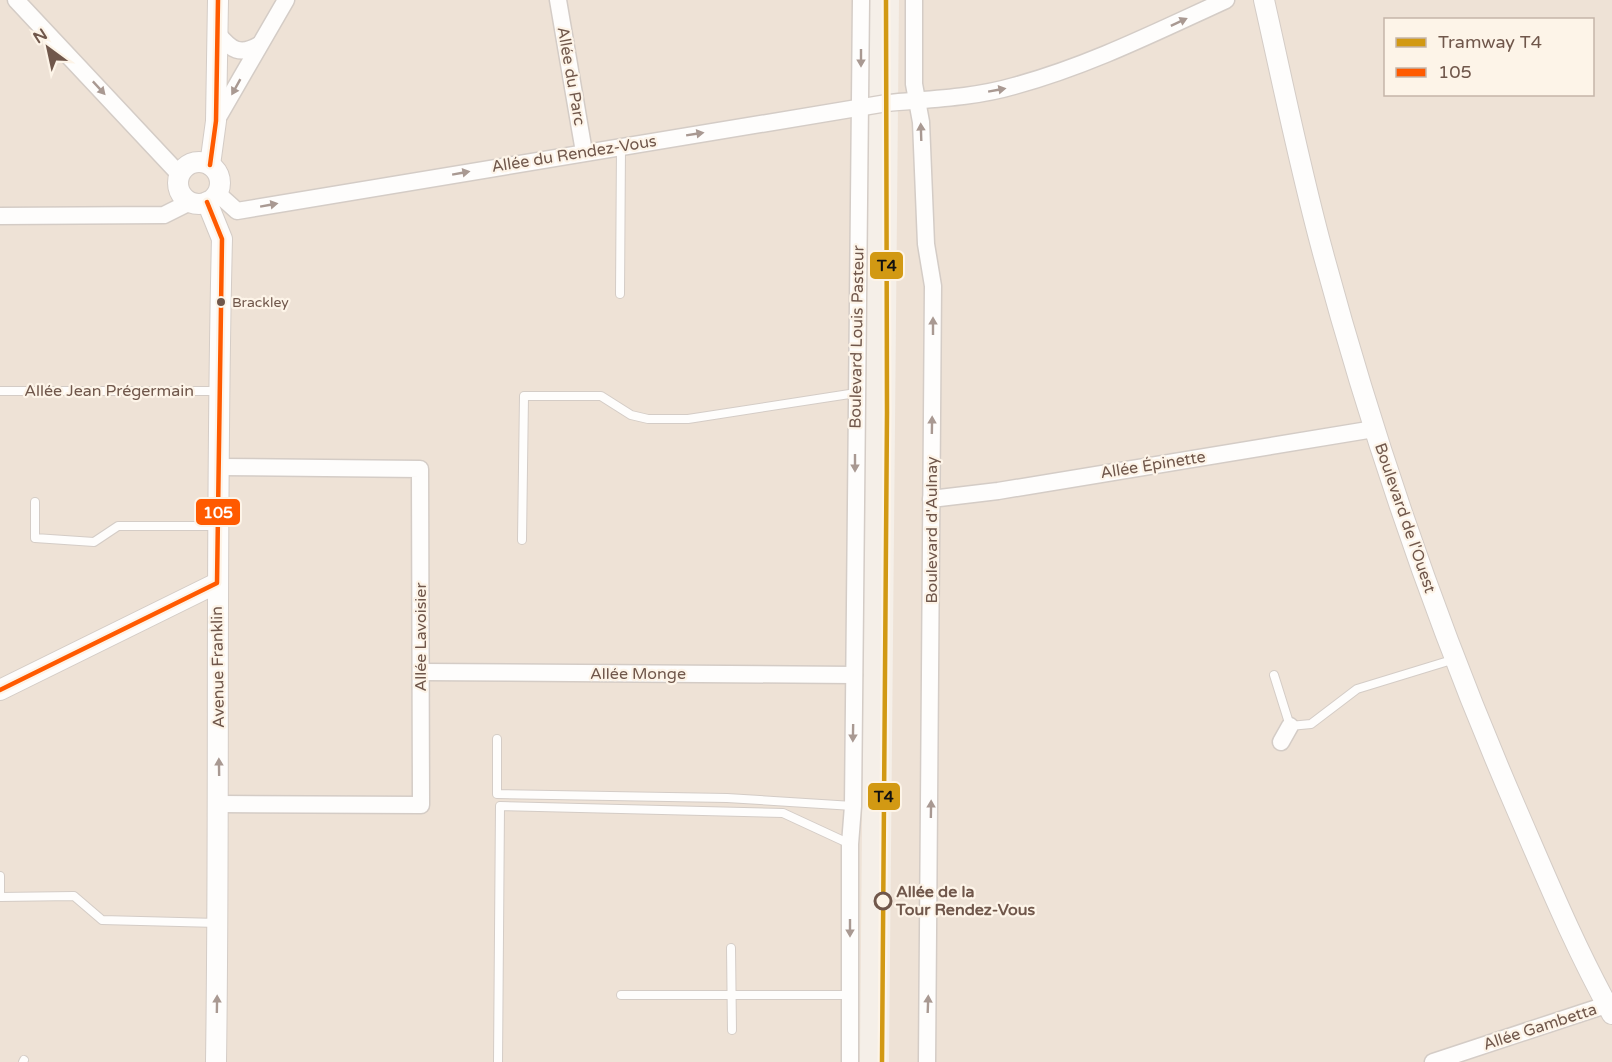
<svg xmlns="http://www.w3.org/2000/svg" width="1612" height="1062" viewBox="0 0 1612 1062" font-family="'Varela Round',sans-serif">
<style>
.residential{fill:#eee2d6;fill-rule:evenodd}
.lines{fill:none;stroke-linecap:round;stroke-linejoin:round}
.service-casing{stroke:#d4ccc6;stroke-width:10}
.minor-casing{stroke:#d4ccc6;stroke-width:19}
.tertiary-casing{stroke:#d4ccc6;stroke-width:22}
.service{stroke:#fefdfc;stroke-width:8}
.minor{stroke:#fefdfc;stroke-width:16}
.tertiary{stroke:#fefdfc;stroke-width:20}
.bus-1-casing{stroke:#fdf4e8;stroke-width:9}
.bus-1{stroke:#ff5a00;stroke-width:4.5}
.tram-1-casing{stroke:#fdf4e8;stroke-width:9}
.tram-1{stroke:#d29913;stroke-width:4.5}
.oneway{fill:#a99992}
.bus-dot{fill:#70574b;stroke:#fdf4e8;stroke-width:2}
.stop-dot{fill:#fdf4e8;stroke:#70574b;stroke-width:3}
.labels{text-anchor:middle;dominant-baseline:central;stroke-width:4.5;stroke-linejoin:round;paint-order:stroke}
.bus-label{font-size:14px;fill:#70574b;stroke:#fdf4e8;text-anchor:start}
.street-label{font-size:16px;fill:#70574b;stroke:#fdf4e8}
.stop-label{font-size:16px;font-weight:bold;fill:#70574b;stroke:#fdf4e8;text-anchor:start}
.line-badge{stroke:#fdf4e8;stroke-width:2}
.badge-label{font-size:16px;text-anchor:middle;font-weight:bold;fill:#fff}
.pale-badge-label{font-size:16px;text-anchor:middle;font-weight:bold;fill:#111}
</style>
<rect width="100%" height="100%" fill="#f5efe8"/>
<!-- residential -->
<g class="residential">
<path d="M0,0H869L860,1062H0Z"/>
<path d="M899,0H1612V1062H889ZM1386,20H1592V94H1386Z"/>
</g>
<g class="lines">
<!-- service casing -->
<g class="service-casing">
<g id="service">
<path d="M620,294L621,146"/>
<path d="M0,391H218"/>
<path d="M35,502V538L94,542L118,526H218"/>
<path d="M522,540L524,396H601L631,415L648,419H688L856,393"/>
<path d="M1274,675L1290,726L1311,724L1357,689L1455,659"/>
<path d="M497,739V794L727,798L853,806"/>
<path d="M0,876V897L74,896L102,920L218,923"/>
<path d="M731,948L732,1030"/>
<path d="M621,995H850"/>
<path d="M23,1062L24,1060"/>
<path d="M498,1062L500,806L783,813L850,844"/>
</g>
</g>
<!-- minor casing -->
<g class="minor-casing">
<g id="minor">
<path d="M16,0L180,175"/>
<path d="M558,0L584,152"/>
<path d="M914,0V84L921,122L926,244L933,286L927,1062"/>
<path d="M218,34C231,50 240,56 259,45"/>
<path d="M216,121L286,0"/>
<path d="M217,193L237,211L887,103C929,99 973,98 1014,86C1088,66 1156,32 1226,0"/>
<path d="M0,216L164,215L190,202"/>
<path d="M219,467L420,469L421,805L220,804"/>
<path d="M931,499L998,491L1374,429"/>
<path d="M422,672L854,675"/>
<path d="M1281,742L1290,726"/>
<path d="M850,1062V844L853,806L861,0"/>
<path d="M1433,1062L1612,1003"/>
</g>
</g>
<!-- tertiary casing -->
<g class="tertiary-casing">
<g id="tertiary">
<path d="M1264,0C1283,84 1300,169 1323,253C1374,442 1438,628 1516,808C1546,877 1575,948 1612,1014"/>
<circle cx="199" cy="183" r="21"/>
<path d="M210,165L216,121L218,0"/>
<path d="M207,202L222,239C215,514 220,788 216,1062"/>
<path d="M0,690L217,583"/>
</g>
</g>
<!-- service -->
<use href="#service" class="service"/>
<!-- minor -->
<use href="#minor" class="minor"/>
<!-- tertiary -->
<use href="#tertiary" class="tertiary"/>
<!-- bus-1 casing -->
<g class="bus-1-casing">
<g id="bus-1">
<path d="M210,165L216,121L218,0"/>
<path d="M0,690L217,583L222,239L207,202"/>
</g>
</g>
<!-- bus-1 -->
<use href="#bus-1" class="bus-1"/>
<!-- tram-1 casing -->
<g class="tram-1-casing">
<path id="tram-1" d="M882,1062L887,412L886,0"/>
</g>
<!-- tram-1 -->
<use href="#tram-1" class="tram-1"/>
</g>
<!-- one-way arrows -->
<defs><path id="oneway-solid" d="M-6-.8H1V-3.2L6.5 0L1 3.2V.8H-6Z" transform="scale(1.5)"/></defs>
<g class="oneway">
<use href="#oneway-solid" transform="translate(1179 22) rotate(-25)"/>
<use href="#oneway-solid" transform="translate(861 58) rotate(90)"/>
<use href="#oneway-solid" transform="translate(236 87) rotate(119)"/>
<use href="#oneway-solid" transform="translate(99 88) rotate(47)"/>
<use href="#oneway-solid" transform="translate(997 90) rotate(-10)"/>
<use href="#oneway-solid" transform="translate(921 132) rotate(-92)"/>
<use href="#oneway-solid" transform="translate(695 134) rotate(-9)"/>
<use href="#oneway-solid" transform="translate(461 173) rotate(-10)"/>
<use href="#oneway-solid" transform="translate(269 205) rotate(-10)"/>
<use href="#oneway-solid" transform="translate(933 326) rotate(-90)"/>
<use href="#oneway-solid" transform="translate(932 425) rotate(-89)"/>
<use href="#oneway-solid" transform="translate(855 463) rotate(90)"/>
<use href="#oneway-solid" transform="translate(853 733) rotate(91)"/>
<use href="#oneway-solid" transform="translate(219 767) rotate(-91)"/>
<use href="#oneway-solid" transform="translate(931 809) rotate(-89)"/>
<use href="#oneway-solid" transform="translate(850 928) rotate(90)"/>
<use href="#oneway-solid" transform="translate(217 1004) rotate(-89)"/>
<use href="#oneway-solid" transform="translate(928 1004) rotate(-88)"/>
</g>
<!-- markers -->
<circle class="bus-dot" cx="221" cy="302" r="5"/>
<circle class="stop-dot" cx="883" cy="901" r="8"/>
<g class="labels">
<!-- bus labels -->
<g class="bus-label">
<text x="232" y="302">Brackley</text>
</g>
<!-- street labels -->
<g class="street-label">
<text transform="translate(571 76) rotate(80)">Allée du Parc</text>
<text transform="translate(574 154) rotate(-9)">Allée du Rendez-Vous</text>
<text transform="translate(857 337) rotate(-89)">Boulevard Louis Pasteur</text>
<text x="109" y="391">Allée Jean Prégermain</text>
<text transform="translate(1153 465) rotate(-9)">Allée Épinette</text>
<text transform="translate(1405 518) rotate(71)">Boulevard de l'Ouest</text>
<text transform="translate(932 530) rotate(-90)">Boulevard d'Aulnay</text>
<text transform="translate(421 637) rotate(-90)">Allée Lavoisier</text>
<text transform="translate(218 667) rotate(-91)">Avenue Franklin</text>
<text x="638" y="674">Allée Monge</text>
<text transform="translate(1540 1027) rotate(-18)">Allée Gambetta</text>
</g>
<!-- stop labels -->
<g class="stop-label">
<text x="896" y="892">Allée de la<tspan x="896" dy="18">Tour Rendez-Vous</tspan></text>
</g>
</g>
<g class="line-badge">
<rect x="869" y="251" width="35" height="29" rx="6" fill="#d29913"/>
<rect x="195" y="498" width="46" height="28" rx="6" fill="#ff5a00"/>
<rect x="867" y="782" width="34" height="29" rx="6" fill="#d29913"/>
</g>
<g class="badge-label">
<text x="218" y="518">105</text>
</g>
<g class="pale-badge-label">
<text x="887" y="271">T4</text>
<text x="884" y="802">T4</text>
</g>
<!-- legend -->
<rect x="1384" y="18" width="210" height="78" fill="#fdf4e8" stroke="#c5b5a9" stroke-width="1.5"/>
<rect x="1396" y="38" width="30" height="9" fill="#d29913" stroke="#c5b5a9" stroke-width="1.5"/>
<text x="1438" y="48" font-size="18" fill="#70574b">Tramway T4</text>
<rect x="1396" y="68" width="30" height="9" fill="#ff5a00" stroke="#c5b5a9" stroke-width="1.5"/>
<text x="1438" y="78" font-size="18" fill="#70574b">105</text>
<!-- north arrow -->
<g transform="translate(48 48) rotate(327)" stroke="#fdf4e8" stroke-width="4.5" paint-order="stroke">
<path d="M0-4.5L10 22L0 15L-10 22Z" fill="#70574b"/>
<text y="-9" font-size="16" font-weight="bold" text-anchor="middle" fill="#70574b">N</text>
</g>
</svg>
